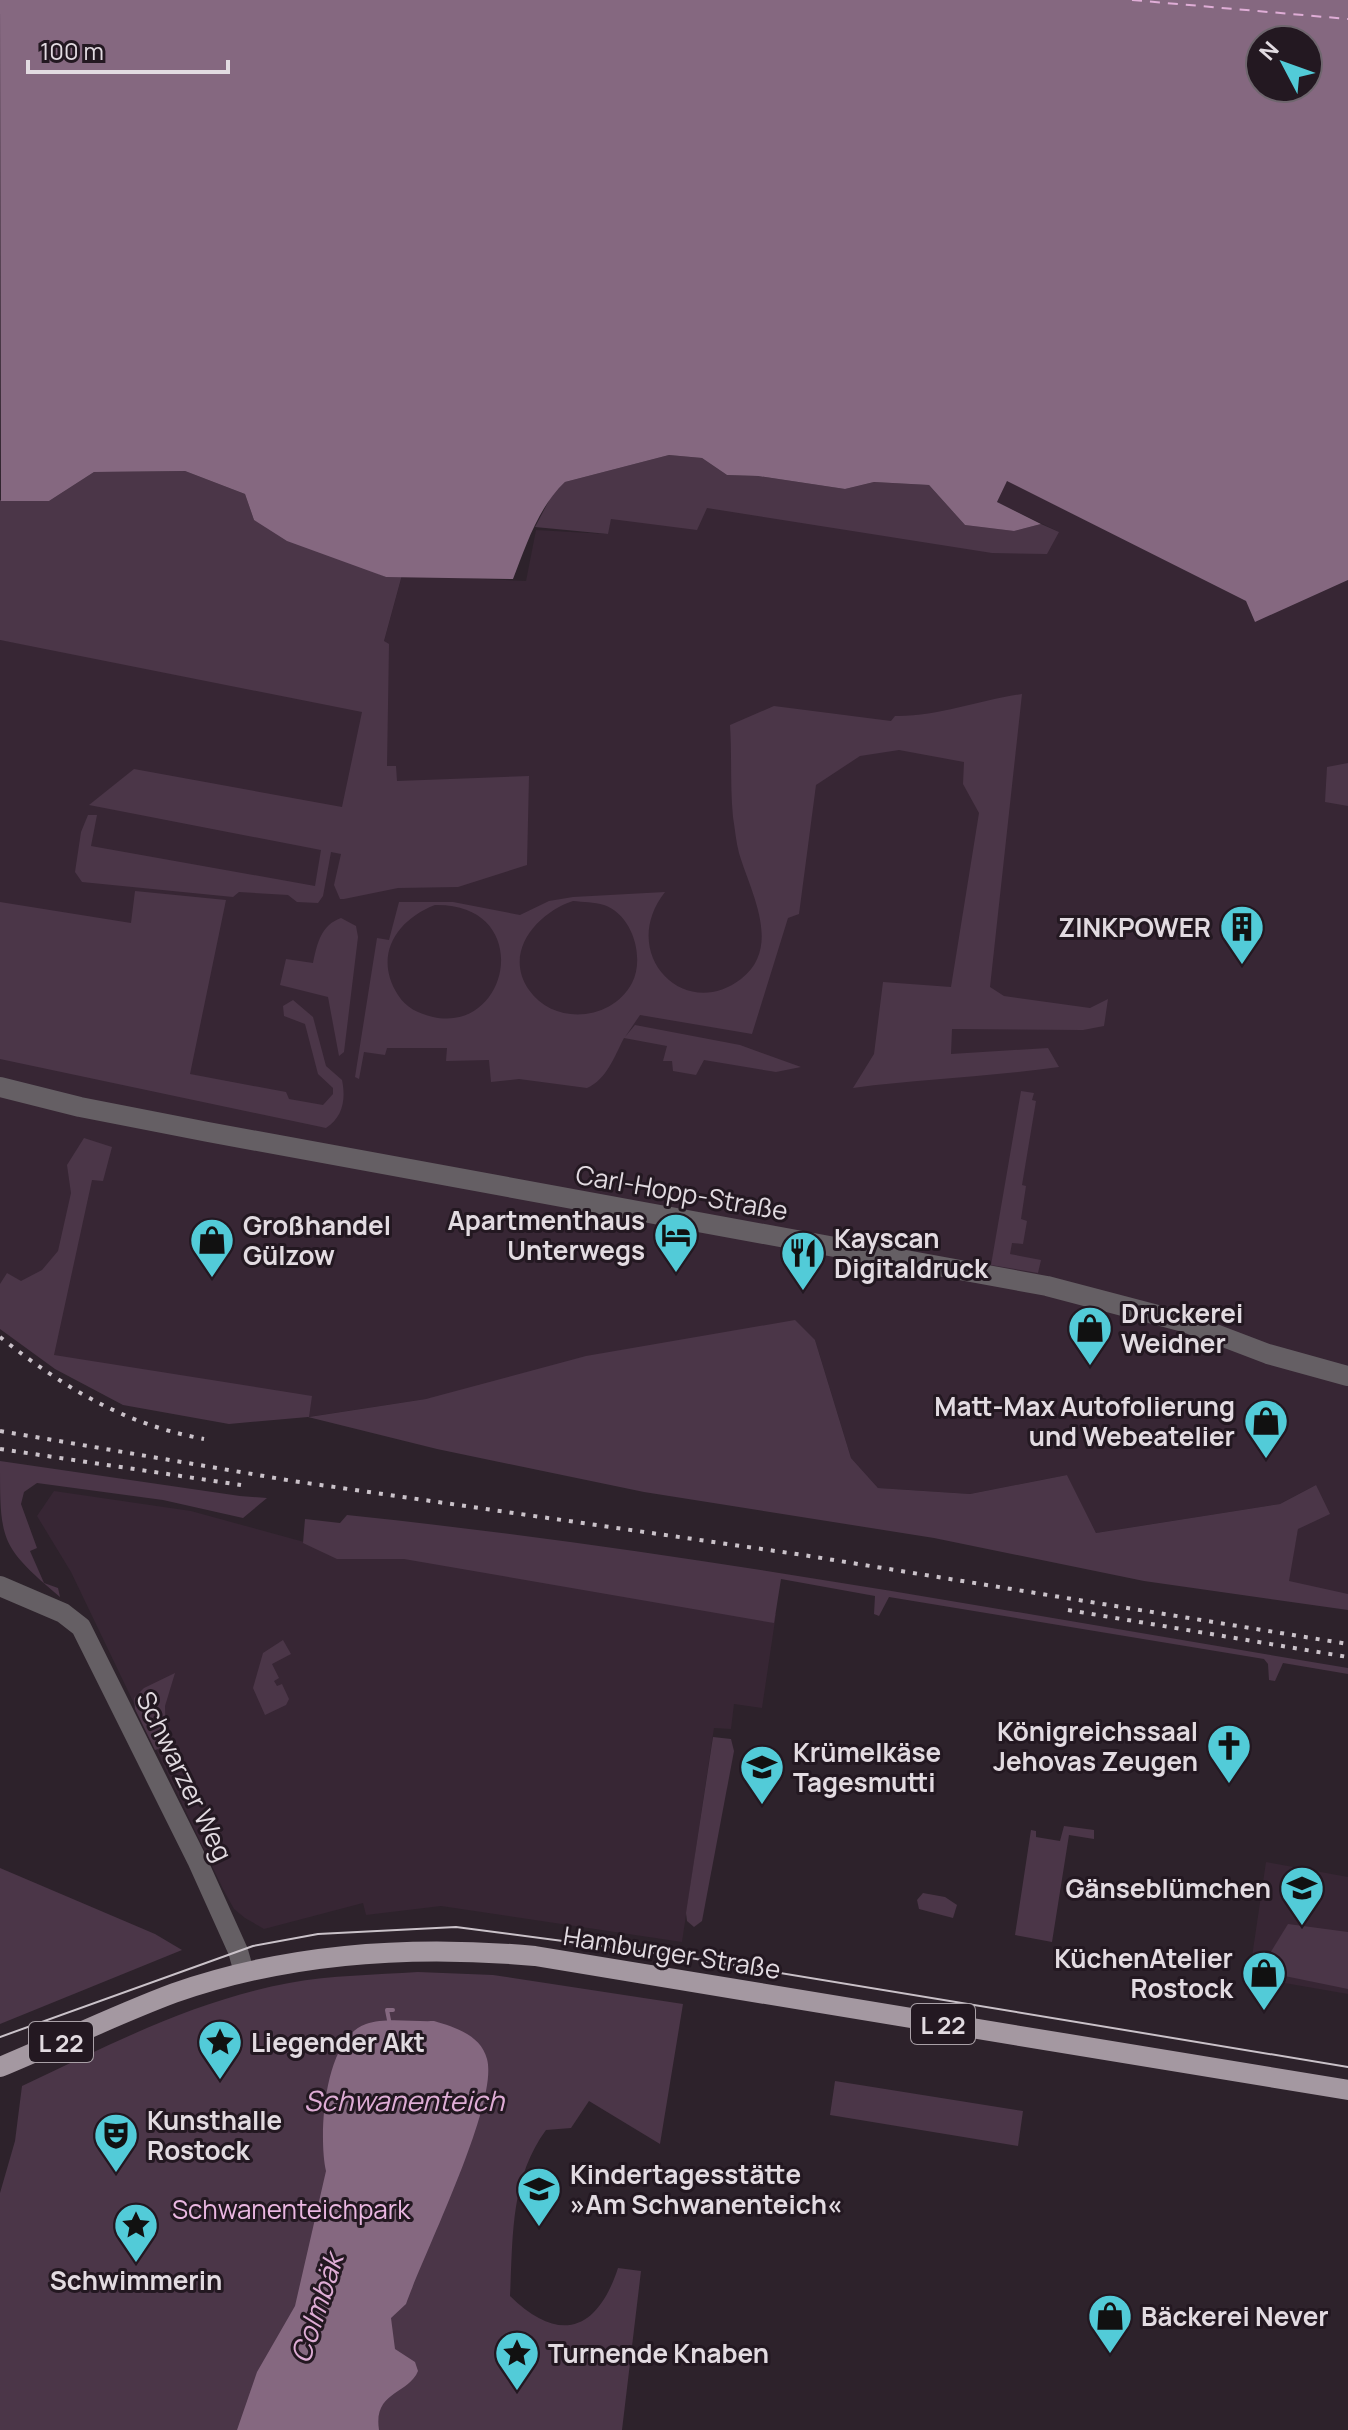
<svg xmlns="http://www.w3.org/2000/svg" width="1348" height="2430" viewBox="0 0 1348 2430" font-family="Manrope,sans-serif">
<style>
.built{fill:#372634}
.green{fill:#4b3648;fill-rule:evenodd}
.water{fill:#856880;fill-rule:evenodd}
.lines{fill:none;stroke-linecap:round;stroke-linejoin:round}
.stream{stroke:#856880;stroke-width:4}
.ferry{stroke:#dfadd6;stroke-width:2;stroke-dasharray:10 8;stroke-linecap:butt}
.tertiary{stroke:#655f64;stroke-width:20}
.primary{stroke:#a498a1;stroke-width:20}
.tram{stroke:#cac2c9;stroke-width:2}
.rail{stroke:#cac2c9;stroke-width:4;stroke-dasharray:4 8;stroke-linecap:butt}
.labels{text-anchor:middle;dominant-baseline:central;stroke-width:6;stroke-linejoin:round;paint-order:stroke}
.shield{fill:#231821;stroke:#a9a0a7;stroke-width:2}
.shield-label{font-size:24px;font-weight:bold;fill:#e2dbe1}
.poi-label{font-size:26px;font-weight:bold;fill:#e2dbe1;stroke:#231821;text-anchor:start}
.street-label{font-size:26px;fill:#e2dbe1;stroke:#231821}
.park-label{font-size:26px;fill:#ebb7e2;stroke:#231821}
.water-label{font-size:28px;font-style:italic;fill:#dfadd6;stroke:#231821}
</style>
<rect width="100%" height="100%" fill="#2d222b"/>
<!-- built -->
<g class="built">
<path d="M1007,480L1246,601L1255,622L1348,580V1608L1284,1598L1298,1529L1316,1485L1280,1504L1096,1533L1067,1475L970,1494L878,1488L851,1458L815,1340L308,1417L44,1360L0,1328V640L77,653L384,641L402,575L526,581L536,530L607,534L611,519L635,498L1059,532L997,502Z"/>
<path d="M54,1491L191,1511L337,1551L449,1559L776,1614L762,1708L734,1704L731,1729L714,1728L682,1942L441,1906L366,1915L363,1903L264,1929L245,1918L234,1909L223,1889L71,1572L37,1516Z"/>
<path d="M1266,1862L1348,1877V1994L1249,1977Z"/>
</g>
<!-- green -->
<g class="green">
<path d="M669,455L702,458L727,475L758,476L845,489L874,482L929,485L965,525L1014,531L1041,524L1059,532L1047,554L992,553L707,508L697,530L611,519L608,534L535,527L553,493L565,482Z"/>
<path d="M185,471L245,494L254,520L386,577L402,575L384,641L389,644L387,766H396L397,781L529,776L527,865L458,887L398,888L344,899H340L334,885L341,854L331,852L323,896L318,903L297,902L288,895L239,892L233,897L82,882L75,872L81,832L88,815H97L91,846L315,886L321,850L89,805L134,769L342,807L362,712L0,640V500L49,501L94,472Z"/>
<path d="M1022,694L990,987L1004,996L1090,1008L1108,999L1104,1026L1083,1030L952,1029L951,1054L1048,1048L1059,1067C990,1077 921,1079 853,1088L874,1054L883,982L951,987L979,813L963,784L964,762L899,750L860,756L816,785L799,914L788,918L752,1034L640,1015L625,1037L635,1025L740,1045L801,1067L776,1072L704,1060L696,1075L673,1071L672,1061H663L667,1046L624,1038C614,1057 607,1079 587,1088L519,1079L491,1082L489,1060L446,1061L447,1048H387L385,1055L364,1052L359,1079L355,1077L377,938L389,940L399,902H453L520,915L549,901L573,897L665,892C617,953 684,1023 741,979C783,947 750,891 739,853C736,842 735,829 733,817C730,787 732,755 730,725L774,706L891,721L895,716C937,717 980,700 1022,694ZM573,901C583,902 594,902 604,905C633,915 645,958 632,983C612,1021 554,1026 529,990C502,951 539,912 573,901ZM435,905C535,903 511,1034 433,1017C418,1013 406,1008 398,995C373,956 396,920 435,905Z"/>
<path d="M1348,763V806L1325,802L1327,767Z"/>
<path d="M135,891L226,900L190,1074L286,1092L289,1099L323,1105L333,1094V1088L318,1074L305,1024L284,1016L283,1006L293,1000L313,1017L326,1066L342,1080C346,1099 343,1117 326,1128L312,1125L0,1059V902L131,923Z"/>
<path d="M341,918L356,926L358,937L344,1052L339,1056L328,997L280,985L286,959L313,963C317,944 321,925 341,918Z"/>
<path d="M1021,1091L1034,1093L1032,1100L1036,1101L1022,1185L1026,1186L1021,1219L1027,1221L1023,1244L1012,1243L1010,1254L1041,1260L1038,1273L991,1265Z"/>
<path d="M84,1138L112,1147L103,1181L92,1180L54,1355L312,1396L309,1417L426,1399L586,1356L795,1320L815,1340L851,1458L878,1488L970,1494L1067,1475L1096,1533L1280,1504L1316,1485L1330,1514L1298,1529L1289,1581L1348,1594V1610L1144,1581L934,1538L644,1492L437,1449L308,1417L229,1424L123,1405L55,1369L0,1329V1284L7,1273L21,1281L42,1270L58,1251L71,1193L67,1165Z"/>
<path d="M0,1461L240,1496L267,1498L243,1518L163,1500L37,1483L24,1492L21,1504L37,1548L30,1551L44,1583L58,1588L60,1597C0,1546 0,1542 0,1461Z"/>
<path d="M347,1515C683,1550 1015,1613 1348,1668V1674L1283,1663L1275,1681L1269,1680L1268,1664L1264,1659L889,1597L879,1616L874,1614L875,1596L781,1579L774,1623L404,1559H337L303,1543L305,1519L340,1523Z"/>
<path d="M283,1640L291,1654L272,1664L279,1678L274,1681L277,1686L282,1684L289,1699L286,1705L265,1715L253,1688L263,1653Z"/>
<path d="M175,1673L165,1706L166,1746L155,1750L135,1709L134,1698L144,1688Z"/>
<path d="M713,1737L731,1739L734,1751L702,1921L694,1927L687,1921L686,1913Z"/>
<path d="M1064,1826L1094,1830V1839L1069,1835L1052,1942L1015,1935L1031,1830L1036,1831V1837L1060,1841Z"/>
<path d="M0,1868L155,1934L182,1950L0,2024Z"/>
<path d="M923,1893L945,1897L957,1905L953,1918L919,1909L917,1900Z"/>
<path d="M1288,1924L1348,1932V1989L1265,1972L1267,1958Z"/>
<path d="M418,1972L493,1975L683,2004L660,2144L589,2101L571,2128L546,2130C510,2179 513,2237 510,2296C559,2344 597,2332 618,2268L641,2271L622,2430H0V2193L15,2141L22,2086C109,2045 193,2001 289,1983C332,1975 375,1975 418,1972Z"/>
<path d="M835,2081L1023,2111L1018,2146L830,2115Z"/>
</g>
<!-- water -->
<g class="water">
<path d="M0,0H1348V580L1255,622L1246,601L1007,481L997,502L1041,524L1014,531L965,525L929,485L874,482L845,489L758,476L727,475L702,458L669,455L565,482C538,507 526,546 513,579L386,577L287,541L254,520L245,494L185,471L94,472L49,501H1ZM1308,40V88H1260V40Z"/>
<path d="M434,2021C454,2027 481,2035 487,2059C499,2103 424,2253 406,2304L391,2318L395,2349L415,2362L418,2371C408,2395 373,2391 379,2430H237L257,2372L295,2306L326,2171C318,2135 324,2038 366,2024C385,2017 413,2022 434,2021Z"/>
</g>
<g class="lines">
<!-- stream -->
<path class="stream" d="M390,2025L387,2010H393"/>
<!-- ferry -->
<path class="ferry" d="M1132,0L1348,19"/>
<!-- tertiary -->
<g class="tertiary">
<path d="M0,1087L80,1107L208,1132L1047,1286L1184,1322L1268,1354L1348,1376"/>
<path d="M0,1586L63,1613L81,1627L197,1860L238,1951L244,1972"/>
</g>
<!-- primary -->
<path class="primary" d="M0,2067C58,2043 115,2015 174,1993C291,1952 413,1945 535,1956L1348,2090"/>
<!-- tram -->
<path class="tram" d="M0,2037L253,1946L318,1934L456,1927L684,1957L1348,2067"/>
<!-- rail -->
<g class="rail">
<path d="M0,1337C63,1387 123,1424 204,1439"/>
<path d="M0,1431L293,1481L803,1555L1348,1644"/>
<path d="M0,1449L241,1485"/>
<path d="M1068,1610L1348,1657"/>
</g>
</g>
<!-- icons -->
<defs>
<g id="building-pin" transform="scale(2.3)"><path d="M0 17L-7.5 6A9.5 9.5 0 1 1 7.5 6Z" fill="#52cbd8" stroke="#231821"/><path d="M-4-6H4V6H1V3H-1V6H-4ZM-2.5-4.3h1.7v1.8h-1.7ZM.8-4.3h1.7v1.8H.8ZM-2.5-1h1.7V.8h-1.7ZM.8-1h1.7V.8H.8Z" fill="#111"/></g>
<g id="hotel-pin" transform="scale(2.3)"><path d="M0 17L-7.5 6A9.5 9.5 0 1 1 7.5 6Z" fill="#52cbd8" stroke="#231821"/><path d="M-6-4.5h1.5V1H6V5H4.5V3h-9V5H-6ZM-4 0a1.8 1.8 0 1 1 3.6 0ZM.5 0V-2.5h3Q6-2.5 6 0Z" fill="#111"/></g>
<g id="shop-pin" transform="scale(2.3)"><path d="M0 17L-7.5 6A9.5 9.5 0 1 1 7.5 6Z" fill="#52cbd8" stroke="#231821"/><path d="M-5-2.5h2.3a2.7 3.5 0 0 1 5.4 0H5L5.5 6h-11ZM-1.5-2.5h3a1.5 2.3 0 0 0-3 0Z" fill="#111"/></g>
<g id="restaurant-pin" transform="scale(2.3)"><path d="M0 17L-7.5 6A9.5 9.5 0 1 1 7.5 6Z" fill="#52cbd8" stroke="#231821"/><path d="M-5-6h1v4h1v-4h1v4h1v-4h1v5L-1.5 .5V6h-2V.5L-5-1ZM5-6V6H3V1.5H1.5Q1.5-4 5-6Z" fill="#111"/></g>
<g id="church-pin" transform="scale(2.3)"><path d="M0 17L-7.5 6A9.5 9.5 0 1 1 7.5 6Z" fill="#52cbd8" stroke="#231821"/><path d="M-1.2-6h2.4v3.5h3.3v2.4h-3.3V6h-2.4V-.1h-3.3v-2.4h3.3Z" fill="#111"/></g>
<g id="school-pin" transform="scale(2.3)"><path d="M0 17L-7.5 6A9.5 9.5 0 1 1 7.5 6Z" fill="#52cbd8" stroke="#231821"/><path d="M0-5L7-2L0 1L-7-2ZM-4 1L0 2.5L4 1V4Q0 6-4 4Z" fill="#111"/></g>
<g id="sight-pin" transform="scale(2.3)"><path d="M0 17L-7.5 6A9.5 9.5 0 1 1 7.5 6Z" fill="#52cbd8" stroke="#231821"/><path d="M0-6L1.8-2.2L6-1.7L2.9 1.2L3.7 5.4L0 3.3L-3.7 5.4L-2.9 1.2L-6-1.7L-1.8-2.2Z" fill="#111"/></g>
<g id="theatre-pin" transform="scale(2.3)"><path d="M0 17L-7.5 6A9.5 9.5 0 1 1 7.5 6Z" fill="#52cbd8" stroke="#231821"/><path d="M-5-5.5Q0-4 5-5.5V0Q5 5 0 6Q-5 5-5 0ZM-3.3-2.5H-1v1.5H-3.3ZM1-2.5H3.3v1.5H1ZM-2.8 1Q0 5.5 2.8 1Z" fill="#111"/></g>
</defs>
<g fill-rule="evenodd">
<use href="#building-pin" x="1242" y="927"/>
<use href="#hotel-pin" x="676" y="1235"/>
<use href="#shop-pin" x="212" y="1240"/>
<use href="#restaurant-pin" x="803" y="1253"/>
<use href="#shop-pin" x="1090" y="1328"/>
<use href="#shop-pin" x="1266" y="1421"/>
<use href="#church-pin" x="1229" y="1746"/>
<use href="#school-pin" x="762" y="1767"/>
<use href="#school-pin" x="1302" y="1888"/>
<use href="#shop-pin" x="1264" y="1973"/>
<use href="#sight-pin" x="220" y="2042"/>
<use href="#theatre-pin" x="116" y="2135"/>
<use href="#school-pin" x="539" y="2189"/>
<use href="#sight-pin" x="136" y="2225"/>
<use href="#shop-pin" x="1110" y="2316"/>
<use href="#sight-pin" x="517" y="2353"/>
</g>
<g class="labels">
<!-- shield labels -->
<g class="shield">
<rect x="911" y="2004" width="64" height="40" rx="6"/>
<rect x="29" y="2022" width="64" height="40" rx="6"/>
</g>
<g class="shield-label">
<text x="943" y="2024">L 22</text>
<text x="61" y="2042">L 22</text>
</g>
<!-- poi labels -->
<g class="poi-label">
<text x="1211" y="927" text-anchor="end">ZINKPOWER</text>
<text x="645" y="1220" text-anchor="end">Apartmenthaus<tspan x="645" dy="30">Unterwegs</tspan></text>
<text x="243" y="1225">Großhandel<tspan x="243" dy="30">Gülzow</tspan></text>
<text x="834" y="1238">Kayscan<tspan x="834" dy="30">Digitaldruck</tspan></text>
<text x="1121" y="1313">Druckerei<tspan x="1121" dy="30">Weidner</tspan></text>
<text x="1235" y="1406" text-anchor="end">Matt-Max Autofolierung<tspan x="1235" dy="30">und Webeatelier</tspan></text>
<text x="1198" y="1731" text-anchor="end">Königreichssaal<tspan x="1198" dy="30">Jehovas Zeugen</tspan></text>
<text x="793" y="1752">Krümelkäse<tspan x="793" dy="30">Tagesmutti</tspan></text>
<text x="1271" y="1888" text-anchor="end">Gänseblümchen</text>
<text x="1233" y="1958" text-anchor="end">KüchenAtelier<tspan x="1233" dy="30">Rostock</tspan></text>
<text x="251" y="2042">Liegender Akt</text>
<text x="147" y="2120">Kunsthalle<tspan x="147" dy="30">Rostock</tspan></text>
<text x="570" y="2174">Kindertagesstätte<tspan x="570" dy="30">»Am Schwanenteich«</tspan></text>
<text x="136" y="2280" text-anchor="middle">Schwimmerin</text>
<text x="1141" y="2316">Bäckerei Never</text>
<text x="548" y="2353">Turnende Knaben</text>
</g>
<!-- street labels -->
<g class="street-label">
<text transform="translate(682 1192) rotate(10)">Carl-Hopp-Straße</text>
<text transform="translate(185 1776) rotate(64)">Schwarzer Weg</text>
<text transform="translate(672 1952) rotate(9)">Hamburger Straße</text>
</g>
<!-- park labels -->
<g class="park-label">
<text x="291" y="2209">Schwanenteichpark</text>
</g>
<!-- water labels -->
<g class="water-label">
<text x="404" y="2100">Schwanenteich</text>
<text transform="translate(316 2308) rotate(-72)">Colmbäk</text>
</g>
</g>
<!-- north arrow -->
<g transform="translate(1284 64) rotate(311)"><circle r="38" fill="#231821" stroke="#6f666e" stroke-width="2"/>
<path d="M0-6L14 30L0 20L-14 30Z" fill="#52cbd8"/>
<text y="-12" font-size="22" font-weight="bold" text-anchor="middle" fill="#e2dbe1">N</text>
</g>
<!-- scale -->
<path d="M28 60v12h200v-12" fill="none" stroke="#e2dbe1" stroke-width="4"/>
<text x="40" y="60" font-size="24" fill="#e2dbe1" stroke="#231821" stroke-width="6" paint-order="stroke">100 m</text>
</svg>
